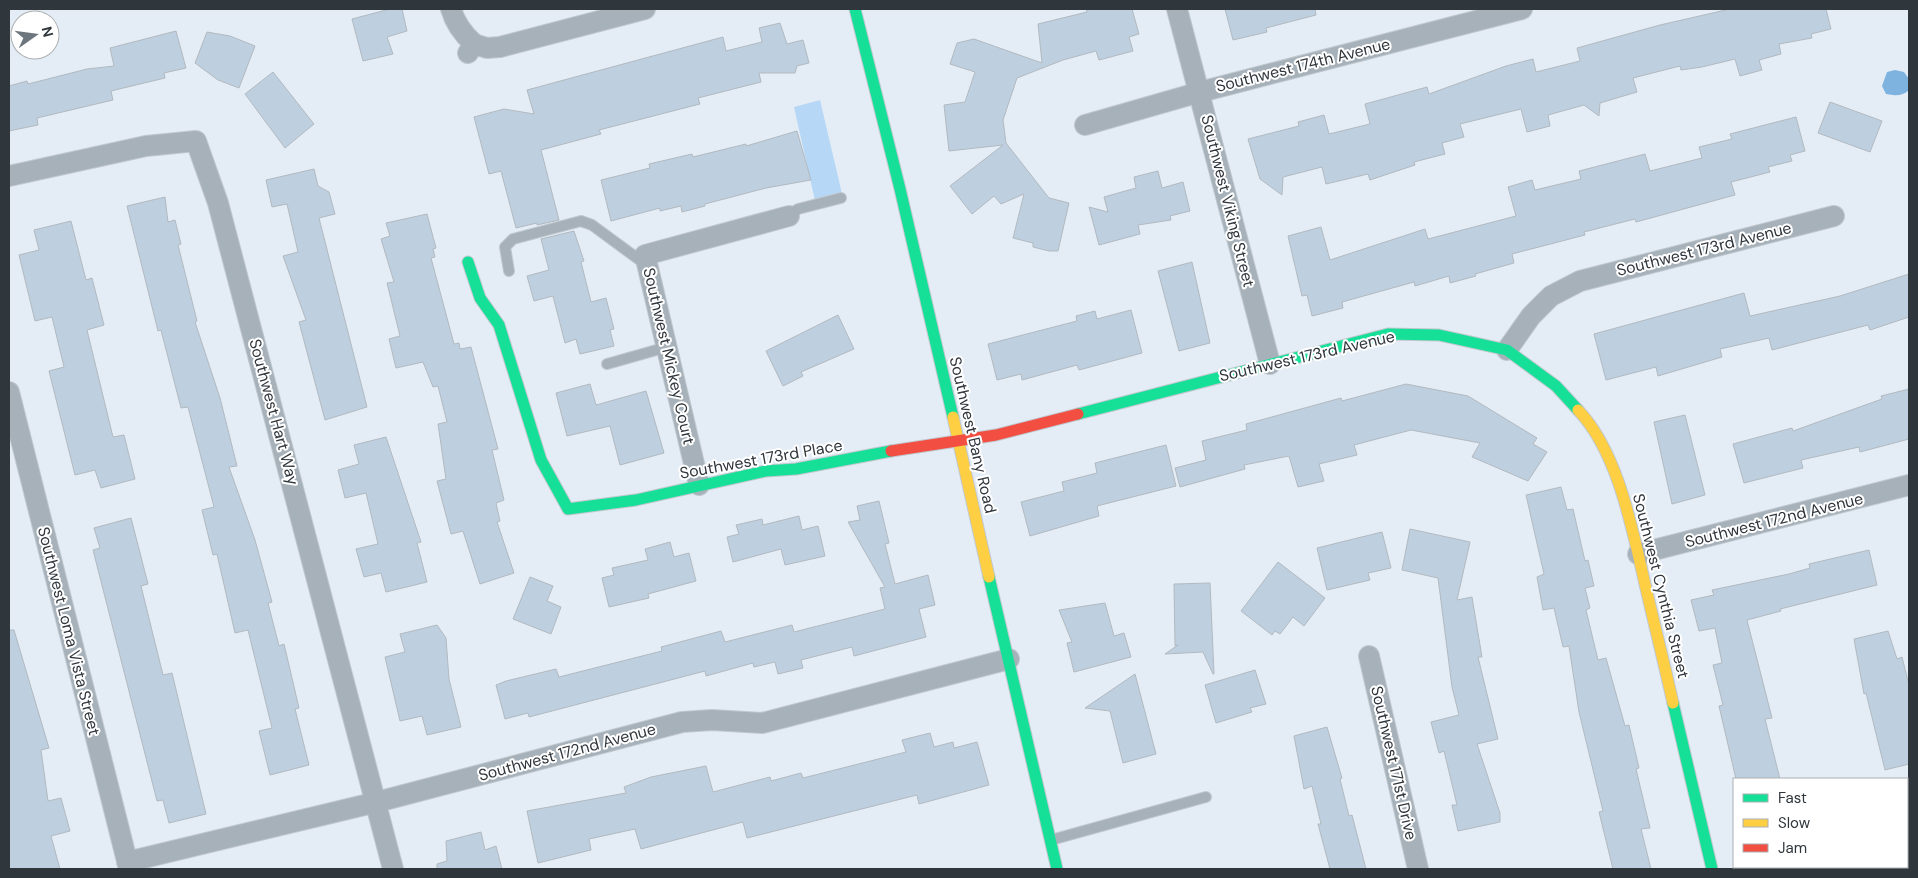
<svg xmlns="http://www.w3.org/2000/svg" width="1918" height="878" viewBox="0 0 1918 878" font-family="'DM Sans',sans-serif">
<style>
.green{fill:#b6d7f5}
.water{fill:#7eb3e0}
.building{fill:#becfdf;stroke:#b2b9c0}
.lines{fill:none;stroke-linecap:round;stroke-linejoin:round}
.lane-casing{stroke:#c1c8cf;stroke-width:12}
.street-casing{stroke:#c1c8cf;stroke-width:22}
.fast-casing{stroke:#c1c8cf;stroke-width:13}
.slow-casing{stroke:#c1c8cf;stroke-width:13}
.jam-casing{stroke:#c1c8cf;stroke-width:13}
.lane{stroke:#a6b1ba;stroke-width:10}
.street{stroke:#a6b1ba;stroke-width:20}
.fast{stroke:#16e098;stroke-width:11}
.slow{stroke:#ffcf43;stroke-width:11}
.jam{stroke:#f24e42;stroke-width:11}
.labels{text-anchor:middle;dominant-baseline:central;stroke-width:4;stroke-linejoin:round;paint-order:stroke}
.street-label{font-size:16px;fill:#2f363c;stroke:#fff}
</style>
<rect width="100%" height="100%" fill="#e4edf6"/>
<!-- green -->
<path class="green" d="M820,100L843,198L816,205L794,107Z"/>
<!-- water -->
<path class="water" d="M1895,70L1904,72L1909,79V90C1903,96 1895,96 1886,94L1882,86L1887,72Z"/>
<!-- building -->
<g class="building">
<path d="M390,9H402L407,31L387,37L393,54L363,61L352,19Z"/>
<path d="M1086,9H1132L1139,34L1129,37L1133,51L1099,60L1096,51L1063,60L1017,78L1003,120L1006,143L1049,198L1069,203L1058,251H1049L1033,247V243L1013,238L1024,194L1001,204L994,196L972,214L950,186L1003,145L949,151L944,105L965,102L975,72L950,64L957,43L974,39L1042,63L1038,24L1087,12Z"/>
<path d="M1225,9H1315L1316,15L1266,28L1267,32L1233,40Z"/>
<path d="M1730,9H1826L1831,29L1811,34L1812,38L1779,44L1781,54L1759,60L1762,70L1740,76L1735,59L1702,67L1681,70L1680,66L1633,78L1637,92L1600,103L1599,116L1584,105L1548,115L1550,126L1527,132L1521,109L1460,124L1464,137L1442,143L1445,154L1414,162L1415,165L1370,180L1368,174L1326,184L1322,167L1283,177L1282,195L1260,179L1248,139L1299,126L1298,122L1324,115L1329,134L1370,124L1365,104L1427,87L1429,94L1506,66L1533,59L1536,72L1580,61L1577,48L1660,25Z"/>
<path d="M780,23L787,44L803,40L809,63L797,66L795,73H759L761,82L698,98L700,104L599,130L601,134L541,150L559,220L537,225V223L516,228L501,171L489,174L474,117L504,109L534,114L527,90L723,37L726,51L762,42L759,28Z"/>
<path d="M176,31L186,68L164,73L165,78L111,91L113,100L37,118L38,125L9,131V86L27,81L28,84L87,69L114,66L110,48Z"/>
<path d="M207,32L230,36L255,46L239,88L218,80L195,63Z"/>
<path d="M273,72L314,124L285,148L245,94Z"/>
<path d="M1830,102L1882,121L1870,152L1818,133Z"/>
<path d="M1796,117L1805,151L1790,155L1792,161L1768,167L1770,172L1731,182L1735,195L1636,222L1635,219L1584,232L1585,235L1512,254L1514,263L1475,274L1476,276L1450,283L1449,276L1415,286L1414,282L1342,302L1343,308L1312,316L1307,295L1302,296L1288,236L1321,227L1330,260L1425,229L1428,239L1516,216L1508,187L1532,180L1535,190L1581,179L1579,171L1645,154L1650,171L1702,158L1699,147L1732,139L1730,134Z"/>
<path d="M797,131L811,180L766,188L705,204V206L682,212L681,206L660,211V208L611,221L601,180L650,168L649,164L692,154L693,157L746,144V146Z"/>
<path d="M314,169L318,186L329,192L335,214L319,218L367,407L325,420L299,322L306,320L283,256L298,252L287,204L272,207L266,180Z"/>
<path d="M1158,171L1162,188L1183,182L1190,211L1170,216L1171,220L1138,225L1140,234L1099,245L1089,207L1108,212L1104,197L1136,188L1134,177Z"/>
<path d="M165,197L168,222L175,220L181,244L178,245L197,321L195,322L220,398L237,466L229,467L255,540L272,602L268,603L279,646L284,644L299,708L295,709L309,765L270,775L259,731L272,728L248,630L235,633L217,554L213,555L202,510L214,507L188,407L181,408L161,330L158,331L127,206Z"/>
<path d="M427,214L436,248L433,249L435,257L431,258L454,344L459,343L460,349L471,347L498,449L492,450L504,500L496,503L500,521L497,522L514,573L480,584L463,531L451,534L437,481L446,479L438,424L447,422L438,386L433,387L423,362L396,368L389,339L400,336L387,283L394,282L381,239L390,236L386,223Z"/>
<path d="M71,221L86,280L92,278L104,325L87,330L113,437L124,435L135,479L101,488L95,470L75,475L49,371L64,367L52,317L35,321L19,255L39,250L34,230Z"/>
<path d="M574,231L584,261L581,262L591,302L606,298L614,329L610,330L614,346L580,354L576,339L565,343L553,296L534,301L527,276L549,270L541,239Z"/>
<path d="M1192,262L1210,343L1179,351L1158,271Z"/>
<path d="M1909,274V317L1870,330L1868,325L1772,350L1769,338L1720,349L1722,357L1658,376L1656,367L1606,380L1594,334L1744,293L1750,316L1840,296Z"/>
<path d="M1131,310L1142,353L1079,370L1077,365L1022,380L1021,374L997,380L988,344L1077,321L1076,316L1095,311L1097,319Z"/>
<path d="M838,315L854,349L801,372L803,376L783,386L766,351Z"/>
<path d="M590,384L596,405L646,391L664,453L620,465L610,426L567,436L556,393Z"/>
<path d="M1406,384L1468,396L1537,438L1533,444L1547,452L1528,481L1472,457L1480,443L1411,430L1354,445L1357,455L1319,464L1324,481L1298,487L1289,456L1244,465L1245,469L1180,487L1175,468L1206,460L1202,441L1247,430L1246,424L1341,398L1342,401Z"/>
<path d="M1909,389V439L1860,452L1859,447L1801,460L1803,468L1744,483L1733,444L1792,428L1793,431L1882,399L1881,396Z"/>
<path d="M1685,415L1705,495L1672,504L1654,422Z"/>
<path d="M386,437L421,542L417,543L427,582L386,592L381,573L364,577L356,549L378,544L366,493L345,498L338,470L359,464L354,445Z"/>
<path d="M1166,445L1176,486L1097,506L1099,516L1030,536L1021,502L1064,491L1062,482L1097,473L1095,463Z"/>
<path d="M1561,487L1567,510L1573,509L1585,561L1588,560L1594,586L1585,588L1590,608L1586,610L1598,660L1606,658L1625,726L1629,725L1639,768L1636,769L1650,828L1641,829L1651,869H1613L1599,812L1603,811L1579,712L1569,646L1563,647L1554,608L1543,610L1537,577L1544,574L1526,495Z"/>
<path d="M879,501L889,543L885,544L895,584L928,575L935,605L919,609L926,637L854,656L852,647L801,660L803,668L778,674L775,662L754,667L753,663L706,676L705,671L529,717L528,713L505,719L496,685L506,681L556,669L559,677L662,651L661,647L721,631L725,642L792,625L794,632L885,609L880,588L885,587L848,522L860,520L857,506Z"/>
<path d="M799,516L802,530L818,526L825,556L785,565L781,549L733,562L727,537L739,534L736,525L762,519L763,525Z"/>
<path d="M131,518L148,584L141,586L163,675L172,673L206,814L169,823L163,800L157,801L93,550L100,548L94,528Z"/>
<path d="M1410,529L1470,542L1457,600L1472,597L1482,657H1478L1498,739L1477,744L1500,813V822L1458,831L1452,805H1457L1444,751L1439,753L1431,722L1459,715L1452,687L1438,578L1402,570Z"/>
<path d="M1382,532L1391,568L1368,573L1370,580L1327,590L1317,548Z"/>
<path d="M670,542L674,557L689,553L696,581L648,594L649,598L609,607L602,578L614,575L612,568L648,560L645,549Z"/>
<path d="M1869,550L1877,585L1780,609L1781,611L1747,620L1772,718L1765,719L1780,779H1736L1719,706L1723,705L1713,665L1722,663L1715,628L1699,631L1691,600L1714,595L1712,590L1789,574L1810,568L1809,564Z"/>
<path d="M1278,562L1325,598L1304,626L1293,617L1280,634L1275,631L1272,635L1241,611Z"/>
<path d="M530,577L553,586L547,601L561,607L551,634L513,619Z"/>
<path d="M1210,583L1214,674H1213L1203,652L1165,654L1178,645L1175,646L1174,584Z"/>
<path d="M1105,603L1114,636L1124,633L1131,657L1074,672L1067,643L1072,642L1059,610Z"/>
<path d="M437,625L446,638L449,679L461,727L427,735L422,716L400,721L385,657L405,652L400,634Z"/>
<path d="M9,630H14L49,748L41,750L48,801L61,798L70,831L51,836L60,869H9Z"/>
<path d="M1888,631L1897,659L1902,657L1909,685V764L1885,770L1866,693L1864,694L1854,639Z"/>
<path d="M1255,670L1266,704L1250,708L1252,712L1216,723L1205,685Z"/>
<path d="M1135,674L1156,754L1123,763L1110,711L1085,708Z"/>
<path d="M1327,727L1342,778L1340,779L1349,816L1352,815L1366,869H1330L1318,824H1321L1312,786L1304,789L1294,736Z"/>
<path d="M930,733L934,747L953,742L954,748L977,742L989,785L919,804L917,795L747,838L743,822L641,849L635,829L589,839L591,850L538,863L527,811L626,793L624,787L651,777L706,766L713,792L770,777L771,781L801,773L803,778L906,752L902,740Z"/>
<path d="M481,832L485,850L496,846L502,869H437V864L447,861L446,841Z"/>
</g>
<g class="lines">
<!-- lane casing -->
<g class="lane-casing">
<g id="lane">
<path d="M789,216L798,209L841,198"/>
<path d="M509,271L505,247L513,239L581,221L592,225L645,264"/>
<path d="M607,364L667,347"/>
<path d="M1051,840L1206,797"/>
</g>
</g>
<!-- street casing -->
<g class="street-casing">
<g id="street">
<path d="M451,9C455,23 463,34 474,44L468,53"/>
<path d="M1177,9L1270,364"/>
<path d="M474,44L487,48L500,47L645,9"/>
<path d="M1085,125L1200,92L1522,9"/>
<path d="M9,176L146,146L196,141L218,203L393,869"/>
<path d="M1507,350L1531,316L1551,296L1580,281L1834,216"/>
<path d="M9,392L129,869"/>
<path d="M699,485L645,255L789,216"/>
<path d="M1638,554L1909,485"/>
<path d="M1369,656L1418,869"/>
<path d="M127,862L377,802L682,722L712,720L762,723L1009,659"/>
</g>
</g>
<!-- fast casing -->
<g class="fast-casing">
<g id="fast">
<path d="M855,9L900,189L953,417"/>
<path d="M468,262L480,298L499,325L541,460L568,509L636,500L766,471L796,469L891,451"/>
<path d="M1078,414L1388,334L1439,335L1507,350L1556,386L1578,410"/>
<path d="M989,577L1057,869"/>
<path d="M1673,703L1712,869"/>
</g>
</g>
<!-- slow casing -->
<g class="slow-casing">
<g id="slow">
<path d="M1578,410C1618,452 1632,528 1645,584C1654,623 1664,663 1673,703"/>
<path d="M953,417L989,577"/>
</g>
</g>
<!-- jam casing -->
<g class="jam-casing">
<path id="jam" d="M891,451L996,435L1078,414"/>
</g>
<!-- lane -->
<use href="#lane" class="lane"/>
<!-- street -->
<use href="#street" class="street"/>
<!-- fast -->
<use href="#fast" class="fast"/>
<!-- slow -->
<use href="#slow" class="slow"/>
<!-- jam -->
<use href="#jam" class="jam"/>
</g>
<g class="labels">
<!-- street labels -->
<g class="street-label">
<text transform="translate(1303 65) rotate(-14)">Southwest 174th Avenue</text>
<text transform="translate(1228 201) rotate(76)">Southwest Viking Street</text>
<text transform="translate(1704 249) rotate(-14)">Southwest 173rd Avenue</text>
<text transform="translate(669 356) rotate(77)">Southwest Mickey Court</text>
<text transform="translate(1307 356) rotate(-13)">Southwest 173rd Avenue</text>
<text transform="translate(274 412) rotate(75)">Southwest Hart Way</text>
<text transform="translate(973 435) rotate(77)">Southwest Bany Road</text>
<text transform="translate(761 459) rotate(-10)">Southwest 173rd Place</text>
<text transform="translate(1774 520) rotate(-14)">Southwest 172nd Avenue</text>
<text transform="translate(1661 586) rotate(76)">Southwest Cynthia Street</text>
<text transform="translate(69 631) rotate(76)">Southwest Loma Vista Street</text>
<text transform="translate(567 752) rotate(-15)">Southwest 172nd Avenue</text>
<text transform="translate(1394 763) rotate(77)">Southwest 171st Drive</text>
</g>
</g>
<!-- border -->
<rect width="1918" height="878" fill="none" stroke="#2f363c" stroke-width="20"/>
<!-- legend -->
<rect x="1733" y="778" width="175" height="90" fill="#ffffff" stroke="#acafb1"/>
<rect x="1743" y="794" width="25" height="8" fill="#16e098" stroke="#acafb1"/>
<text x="1778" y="803" font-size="15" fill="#2f363c">Fast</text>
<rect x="1743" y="819" width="25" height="8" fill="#ffcf43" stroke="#acafb1"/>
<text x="1778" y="828" font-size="15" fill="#2f363c">Slow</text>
<rect x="1743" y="844" width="25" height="8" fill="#f24e42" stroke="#acafb1"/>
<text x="1778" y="853" font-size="15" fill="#2f363c">Jam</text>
<!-- north arrow -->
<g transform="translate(35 35) rotate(76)"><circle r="24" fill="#ffffff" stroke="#acafb1"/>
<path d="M0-4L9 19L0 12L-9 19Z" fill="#6e767d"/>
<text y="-8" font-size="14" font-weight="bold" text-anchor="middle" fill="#2f363c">N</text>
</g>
</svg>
